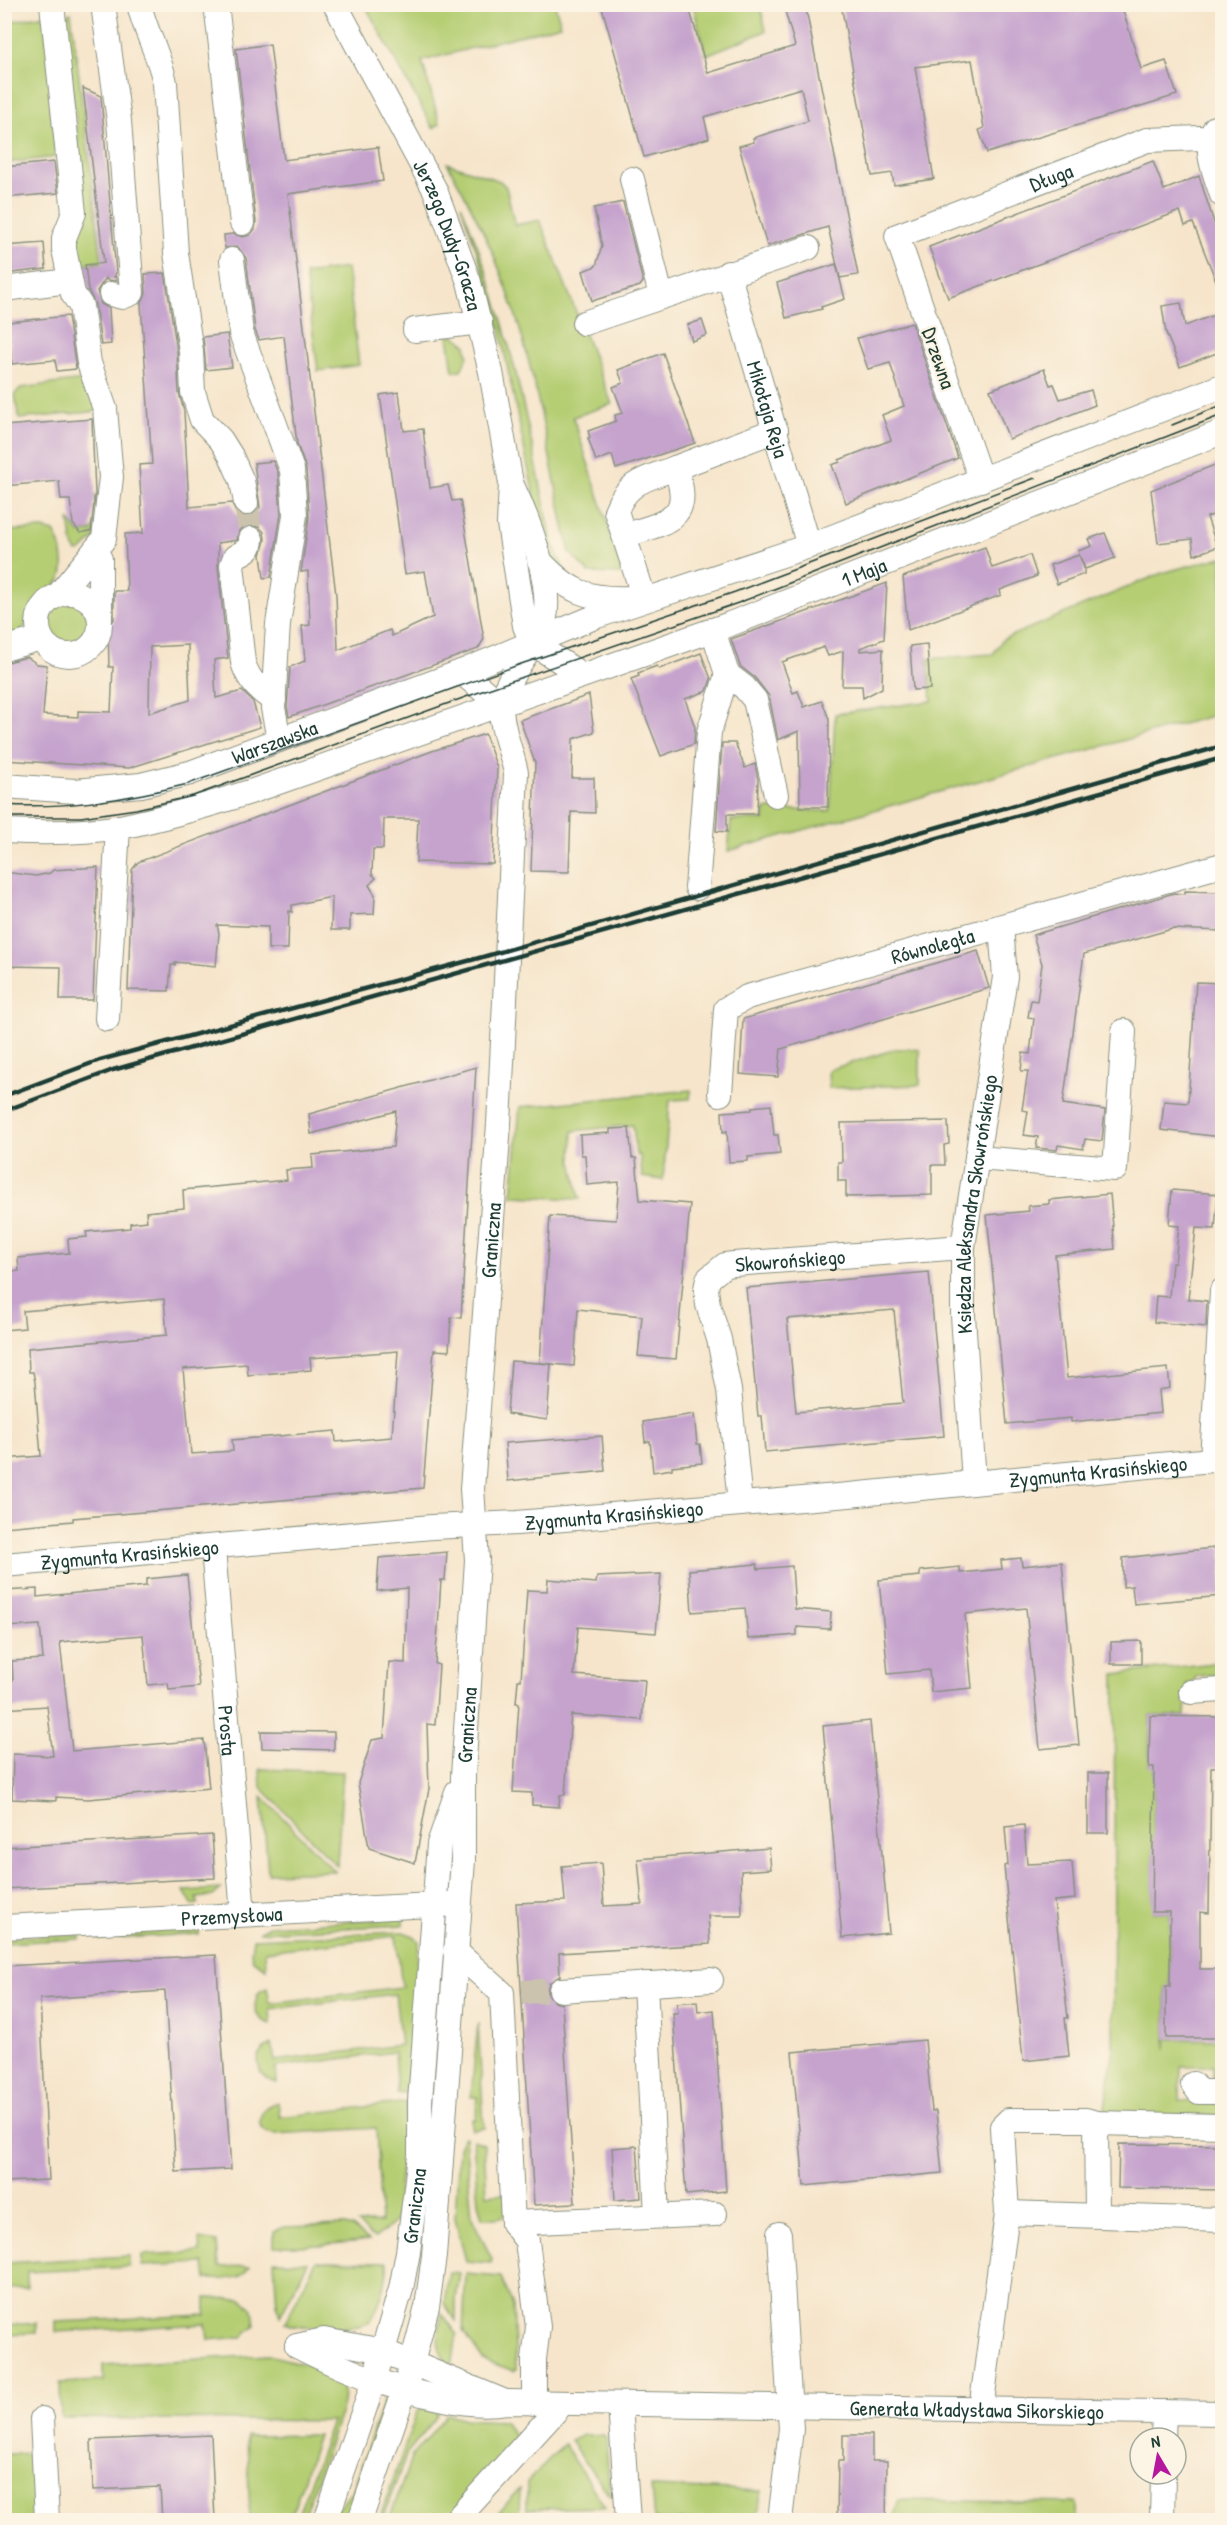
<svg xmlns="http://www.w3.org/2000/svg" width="1227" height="2525" viewBox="0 0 1227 2525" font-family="'Patrick Hand',sans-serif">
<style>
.green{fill:#b5ce73;stroke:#6a8654;stroke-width:1.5}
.building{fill:#c5a3cd;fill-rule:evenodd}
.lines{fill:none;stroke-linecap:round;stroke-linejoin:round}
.minor-tunnel{stroke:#cbc3ad;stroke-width:24;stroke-dasharray:24 12;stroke-linecap:butt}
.minor-casing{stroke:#8a9180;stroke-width:26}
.minor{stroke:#fff;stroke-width:24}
.tram{stroke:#1f3d34;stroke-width:1.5}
.rail{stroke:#1f3d34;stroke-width:4.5}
.labels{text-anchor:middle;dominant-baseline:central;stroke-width:5;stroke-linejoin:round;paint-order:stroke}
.street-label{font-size:21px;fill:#1f3d34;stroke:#fcf5e5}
</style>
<rect width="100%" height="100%" fill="#fcf5e5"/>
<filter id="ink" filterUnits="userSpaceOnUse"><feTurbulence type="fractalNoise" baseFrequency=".0167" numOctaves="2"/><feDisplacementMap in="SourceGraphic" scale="12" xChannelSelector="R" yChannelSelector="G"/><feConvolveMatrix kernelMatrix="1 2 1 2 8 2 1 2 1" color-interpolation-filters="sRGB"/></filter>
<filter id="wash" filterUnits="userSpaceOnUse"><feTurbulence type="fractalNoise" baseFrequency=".008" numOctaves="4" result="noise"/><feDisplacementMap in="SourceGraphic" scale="24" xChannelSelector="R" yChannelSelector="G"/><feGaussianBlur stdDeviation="1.35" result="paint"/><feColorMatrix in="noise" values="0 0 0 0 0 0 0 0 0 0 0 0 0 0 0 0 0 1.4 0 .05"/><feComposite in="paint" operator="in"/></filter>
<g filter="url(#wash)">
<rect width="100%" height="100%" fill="#f6e5cb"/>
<!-- green -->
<g class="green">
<path d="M365,5H555L561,25L422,61L440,124L433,128Z"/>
<path d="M693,5H760L766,31L706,55Z"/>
<path d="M71,13L102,262L77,265L75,238L81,223L86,222L69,52L63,20L66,15Z"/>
<path d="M45,15L56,157L5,163L4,23Z"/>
<path d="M447,163L500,181L506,187L515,225L540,220L612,404L573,417L624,574L589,573L570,553C551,471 539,385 512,304C496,255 473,208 447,163Z"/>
<path d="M461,205C508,313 528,426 552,541L562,566L569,575L555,565L544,544L499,326L479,258Z"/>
<path d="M347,268L359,365L318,371L305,274Z"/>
<path d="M454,335L466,345L468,356L461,370L453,371L448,336Z"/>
<path d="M83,380L100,411L19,419L15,394L21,388Z"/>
<path d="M104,495L99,534L81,551L77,552L73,546L69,520L79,533L91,532L99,522L96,496Z"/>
<path d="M43,529L54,532C62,544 69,573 56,585C49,592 41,594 35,602C24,617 32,634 5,639V531Z"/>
<path d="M1222,557V713L728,851L731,820H764L765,809L830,811L835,714L932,701L928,659L993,654L1003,639L1162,573Z"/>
<circle cx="68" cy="623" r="25"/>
<path d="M896,1049H920V1085L829,1088L828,1070Z"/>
<path d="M691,1090L690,1099L670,1100L663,1180L642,1177L640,1155H636L633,1125L573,1131L572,1161L580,1199L512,1196L520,1107Z"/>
<path d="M1222,1662V1674L1197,1676L1191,1684H1187L1185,1716H1150L1149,1766L1154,1767L1153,1912H1170V1986L1166,1987V2049L1167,2039L1222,2040V2083L1213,2082V2066H1181L1180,2101L1222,2103V2116L1104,2114L1113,2054L1115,1674Z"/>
<path d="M260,1769L343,1772L337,1866L261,1787Z"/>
<path d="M262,1796L334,1871L268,1873Z"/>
<path d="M221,1889L213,1896L197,1898L198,1904L192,1905L184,1891Z"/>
<path d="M404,1918V1925L258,1932L269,1926Z"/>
<path d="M199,1929V1934L97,1939V1933Z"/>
<path d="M403,1932L414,1936L419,1941L408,2094L397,2093L394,2052L276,2067L277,2083C261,2079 258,2071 258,2056L264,2049L272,2045L275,2061L401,2045L395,1994L270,2009L271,2024C254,2019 252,2007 259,1992L267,1988L270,2003L402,1987L396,1936L265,1951L266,1968L253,1960L251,1952L253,1939Z"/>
<path d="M81,1935L80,1939L5,1943V1937Z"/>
<path d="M478,2023L484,2128L472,2130V2119H476L477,2097H471Z"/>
<path d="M278,2102L280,2117L407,2102L396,2221L375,2238L358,2224L381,2222L376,2128L274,2134L266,2132L260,2126C260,2111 264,2106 278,2102Z"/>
<path d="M465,2137L472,2218L492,2259L491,2263L466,2261L455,2218L459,2148L462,2138Z"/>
<path d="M473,2140L484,2144L487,2195L506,2193V2215L498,2218H482L478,2202Z"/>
<path d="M345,2225L352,2227L369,2240C337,2244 306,2247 274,2246V2231L284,2227Z"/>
<path d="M199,2239L217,2242L219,2267L250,2266C242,2282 221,2279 206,2279L204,2263L142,2266V2255L200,2252Z"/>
<path d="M129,2256V2267L27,2272V2288L5,2289V2263Z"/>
<path d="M274,2261L308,2262L280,2316L277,2306Z"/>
<path d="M316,2261L387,2262C389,2274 378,2317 367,2323C356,2330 295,2329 285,2323Z"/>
<path d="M449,2272L460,2273L456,2299V2321L444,2303Z"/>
<path d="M466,2274L501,2277L513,2306L516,2369L514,2371L483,2360L463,2331Z"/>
<path d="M206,2298L242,2299L253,2309L255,2326L242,2337L208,2340L206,2324L56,2332V2322L206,2315Z"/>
<path d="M442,2313L457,2334L452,2366C433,2351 438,2334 442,2313Z"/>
<path d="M37,2323V2333L5,2334V2325Z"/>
<path d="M268,2355L330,2370L329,2375C343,2383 346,2393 342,2408L302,2520H296L332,2421L61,2418L60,2383L103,2381V2365Z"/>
<path d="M389,2395L390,2398L348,2520H333L336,2511L353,2490L385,2396Z"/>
<path d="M424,2408L438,2412L434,2420L407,2453L382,2520H379L417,2412Z"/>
<path d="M447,2414L466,2419L504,2421L518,2441L447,2520H389L412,2456Z"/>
<path d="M318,2435L290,2520H250L247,2436Z"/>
<path d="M583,2435H604L606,2439L610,2496L570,2441Z"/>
<path d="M564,2444L605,2507L527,2509V2482Z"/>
<path d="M35,2453L38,2520H5V2454Z"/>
<path d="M651,2487L762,2491L756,2520H654Z"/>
<path d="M520,2489L519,2520H491Z"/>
<path d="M899,2500L1077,2503V2520H893Z"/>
</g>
<g id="blocks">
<!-- building -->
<g class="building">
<path d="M601,4H688L708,73L795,46L783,4H805L858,275L840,278L828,227L767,246L739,146L754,142L753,138L808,121L801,88L704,117L709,138L644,157Z"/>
<path d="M841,4H1121L1141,69L1166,61L1177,95L987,153L979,130L984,128L972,60L915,67L934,179L894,185L892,173L872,176Z"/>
<path d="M270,44L284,160L378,147L383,181L288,194L336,595L338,650L390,630L392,636L433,617L425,571L405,574L380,395L399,392L404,431L423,429L430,488L448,485L452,501L460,500L484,639L478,649L289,717L287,707L290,667L305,661L302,626L310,625L308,571L301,572L309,517L306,469L297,444L284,336L259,340L255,330L246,258L238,247L225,248L224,235L234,234L243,237L250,235L255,229L256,222L236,49Z"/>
<path d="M83,88L101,96L116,273L114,277H116L117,281L107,280L106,278L97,291L101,304L109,308L111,344L101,345L95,304L88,290L85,265L104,263Z"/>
<path d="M1153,161L1164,190L1199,176L1222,247V296L1193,223L1185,226L1180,211L948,298L929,247Z"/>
<path d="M54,162L58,193L4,198V167Z"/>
<path d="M623,202L643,282L640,286L592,301L583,271L596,266L602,246L594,208Z"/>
<path d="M44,243L46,269L4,274V246Z"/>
<path d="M836,264L845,299L821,307L822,309L786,318L777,283Z"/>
<path d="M165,273L177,352L179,393L184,411L189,507L232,503L236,513L242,517H249L256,513L260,507L254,463L273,461L278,473L281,514L271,577L264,578L261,555L265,540L264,532L259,527L245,526L239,531L237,540L218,543V567L228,658L214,660L216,698L242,691L253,702L260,727L129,768L4,760V663L27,657L37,664L47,665L43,715L78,717V711L111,712L113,667H109L108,629L114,619V591H127L125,534L143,533L139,465L152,464L141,304L146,293L145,274ZM188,645L190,700L149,713L150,647Z"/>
<path d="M1181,303L1185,326L1222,312V351L1180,367L1166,333L1162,306Z"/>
<path d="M68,316L76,369L57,371L55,360L12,364L8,322Z"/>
<path d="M702,320L707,335L692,341L687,325Z"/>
<path d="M912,323L958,458L846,503L832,465L840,462L839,460L891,440L882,415L904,406L890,363L868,369L857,338Z"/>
<path d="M227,334L232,367L206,370L203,337Z"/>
<path d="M663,353L695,443L616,469L612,455L596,461L588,438H590L588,431L616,421L615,415L623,413L613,387L623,383L618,370Z"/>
<path d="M1044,369L1050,385L1054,384L1060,399L1091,390L1095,405L1009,439L990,390Z"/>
<path d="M92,419L95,493L91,531L80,533L73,524L70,500H61L59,481L4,486V426Z"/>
<path d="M1222,462V512L1207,517L1217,547L1194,555L1192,539L1158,543L1151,490Z"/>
<path d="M1105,533L1115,558L1085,569L1078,551L1092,546L1089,539Z"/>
<path d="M985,547L992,568L1030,555L1037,576L1000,590L1001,595L908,630L903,577Z"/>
<path d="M1079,555L1084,567V574L1057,584L1050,565Z"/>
<path d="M887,583L884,639L860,648V651L883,649L882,688L863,698L862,686H842L843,651L828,656L824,647L782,662L793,693L798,691L804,707L822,701L829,719L828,807H800L799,731L778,740L769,696L755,678L740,666L731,639Z"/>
<path d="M927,644L930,689L913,690L910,646Z"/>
<path d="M701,653L711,679L707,691L685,699L695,727L694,744L661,756L631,679L639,676L638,673L657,666L659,669Z"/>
<path d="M589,695L594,732L573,739L572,778H594L595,813L571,812L569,872L531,871L535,763L520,720Z"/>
<path d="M485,734L497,768L493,864L416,862L418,819H384L383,849H373L372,874L376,878L369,885L375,895L374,914L350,915V930H331L332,897L292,905V912L289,911L288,949H268V927L217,925L219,933L216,966L175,962V965H171L169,991L128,990L132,870L138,862L432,751Z"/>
<path d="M722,743H735L745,768L755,764L758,780L757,814H727V832L716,831Z"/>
<path d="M98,867L93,1000H60L61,967L6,966L7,913H4V872L36,876L50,873L53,870Z"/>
<path d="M1185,891L1222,892V931L1172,929L1084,954L1063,1104L1105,1110L1102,1141L1085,1139L1083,1149L1058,1145L1057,1150L1036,1148L1038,1137L1024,1135L1028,1111L1022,1110L1028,1071H1021L1023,1053L1030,1054L1034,1018L1028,1017L1031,1000L1037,1001L1042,964L1033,935L1174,893L1185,894Z"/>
<path d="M978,951L989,988L781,1049L778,1077L740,1074L743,1019Z"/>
<path d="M1196,982L1222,983L1221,1137L1161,1130L1164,1101L1188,1103Z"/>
<path d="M476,1067L461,1318L451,1317L449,1351L434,1350L423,1488L73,1518V1521L4,1527V1459L41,1456L35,1382L33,1372H29L28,1348L167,1335L164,1299L23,1311L25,1328L4,1330V1272L19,1271L18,1258L69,1253L68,1239L87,1237L86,1232L130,1228V1223L147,1221L146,1212L184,1208L183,1190L287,1180L286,1170L313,1168L312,1155L393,1147L396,1111L311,1134L309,1114ZM398,1351L392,1437L336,1442L335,1431L232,1440L233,1451L191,1454L183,1369L247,1364L248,1375L311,1370L310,1358Z"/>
<path d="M771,1105L774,1135H778L780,1154L748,1157V1161L729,1162L727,1131L723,1132L722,1112L752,1110V1107Z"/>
<path d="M948,1121L949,1144L944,1145L945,1165H932V1195L846,1197V1181H838V1162H842L841,1123Z"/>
<path d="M629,1128L632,1158H636L640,1200L690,1204L676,1359L638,1356L642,1316L578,1309L574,1366L540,1363L550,1216L616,1220L619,1182L587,1185L585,1155H581L580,1135L610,1133V1129Z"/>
<path d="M1172,1190L1218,1194L1215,1229L1196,1228L1188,1299L1207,1301L1206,1327L1154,1322L1156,1296L1169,1297L1172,1263H1175L1179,1226L1169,1225Z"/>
<path d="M1110,1194L1115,1249L1055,1255L1067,1378L1168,1368L1170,1388L1159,1390L1161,1413L1071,1422V1418L1007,1424L987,1215L1029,1211L1028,1206L1049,1204V1200Z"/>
<path d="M929,1272L944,1436L765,1452L762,1416H758L746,1288ZM894,1310L903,1403L796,1412L787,1319Z"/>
<path d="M511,1361L551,1364L547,1420L507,1414Z"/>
<path d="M694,1414L697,1444H700L702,1463L672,1466V1469L653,1472L650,1441L645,1442L643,1422Z"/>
<path d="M602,1436L605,1471L508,1481L505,1443Z"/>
<path d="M1222,1547V1596L1134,1604L1132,1586L1123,1587V1558Z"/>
<path d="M447,1552L445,1580H441L438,1627L435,1664L439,1665L435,1725L427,1724L429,1789L415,1863L369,1848L358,1783L372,1740L384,1738L389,1662L405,1663L407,1588L377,1591L379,1558Z"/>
<path d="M1021,1558L1022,1566L1062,1562L1079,1745L1040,1749L1026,1608L965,1614L972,1688L931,1692L929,1670L888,1674L879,1580L920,1576V1571L960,1567V1573L1002,1569L1001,1560Z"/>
<path d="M757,1564L758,1569L792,1566L795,1609L831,1612L830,1629L797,1627V1635L748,1639L745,1608L692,1612L689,1570Z"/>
<path d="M661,1574L656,1633L578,1627L574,1675L645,1680L642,1720L571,1715L565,1795H560L559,1807L532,1805V1793L513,1792L519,1703H516L518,1680H521L527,1590L547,1591L548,1579L596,1583L597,1577Z"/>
<path d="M187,1575L199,1687L169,1690L168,1683L148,1685L143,1635L60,1642L72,1751L204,1740L209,1788L88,1799L56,1797V1801L12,1799L13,1754L53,1756L47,1706L4,1709V1680H13L12,1661L43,1659L40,1625L4,1627V1591L37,1589V1597L146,1586V1579Z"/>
<path d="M1141,1641V1664H1111V1642Z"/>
<path d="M1150,1716L1222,1717V1767H1211L1209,1913L1200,1912V1969H1222V2038H1166V1986H1170V1912H1152L1154,1767H1149Z"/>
<path d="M870,1721L889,1933L842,1938L823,1726Z"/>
<path d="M261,1731L334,1732V1750L262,1748Z"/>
<rect x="1088" y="1773" width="20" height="60"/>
<path d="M1024,1825L1027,1864L1072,1862L1075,1899L1054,1901L1068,2018H1065L1069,2056L1023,2061L1004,1866L1008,1865L1005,1827Z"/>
<path d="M212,1835L215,1878L4,1889V1847Z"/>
<path d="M769,1848L771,1869L741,1871L742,1916H708L710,1944L559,1953L560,1976L549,1983L547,1992L554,2002L562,2004L575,2203L534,2205L516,1903L565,1901L562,1866L601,1863L604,1906L642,1904L638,1859Z"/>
<path d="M216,1955L231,2169L176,2172L165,1991L40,1999L49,2180L4,2182V1966Z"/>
<path d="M697,2001L698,2012L714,2010L726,2191L686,2195L673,2013H678L677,2003Z"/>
<path d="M925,2040L932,2111H936L942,2173L804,2186L792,2052Z"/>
<path d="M1119,2144L1222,2145V2190L1118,2188Z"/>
<path d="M637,2146L641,2198L615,2200L612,2148Z"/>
<path d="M211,2435L215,2520H162L160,2487L93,2490L91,2440Z"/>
<path d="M843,2435H872V2461H887L886,2520H837L838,2461H843Z"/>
</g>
</g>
</g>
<g filter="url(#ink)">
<use href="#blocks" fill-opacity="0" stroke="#8a9180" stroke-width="1.5"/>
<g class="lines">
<!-- minor-tunnel -->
<g class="minor-tunnel">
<path d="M246,503L251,539"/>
<path d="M522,1992L561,1990"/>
</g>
<!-- minor casing -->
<g class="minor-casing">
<g id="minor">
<path d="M52,4L74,213L64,238V249L73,294L81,306L89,363L105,409L111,477L104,539L59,594"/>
<path d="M103,4L119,121L132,293L122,297L111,294"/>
<path d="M139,4C145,32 160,56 165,83L176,253L191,351L193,392L202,420L221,440L231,456L242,481L246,503"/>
<path d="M216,4L242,223"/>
<path id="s1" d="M335,4L435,190L469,282L491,372L511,483L509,524L525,626L532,643L582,675"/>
<path d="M1222,126L1215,128C1203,151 1215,172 1222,195"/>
<path d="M632,179L661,296"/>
<path d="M232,260L241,333L292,470L295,515L278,624L273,708L279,740"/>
<path id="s2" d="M728,273L809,546"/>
<path d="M4,289L69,281"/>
<path d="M584,323L808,248"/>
<path d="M415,330L480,322"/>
<path d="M675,468L776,430"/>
<path id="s3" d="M981,480L897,236L1147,140L1200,138L1209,140"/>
<path d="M624,536C665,522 696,520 675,468C647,479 627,481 616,511L644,598"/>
<path d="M251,539C251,552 243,551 235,557L232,565L243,662C248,680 259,691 274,700"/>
<path d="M95,550L100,559V618"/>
<path d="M539,560C567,591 587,600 629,598"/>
<circle cx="69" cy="624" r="31"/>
<path d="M713,630L727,674L744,687L755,700L776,795"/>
<path d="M4,649L41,638"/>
<path d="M461,672L501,705"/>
<path id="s4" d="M4,786L75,791L141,785L190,773L461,672L597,616L809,546L1222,386"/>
<path id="s5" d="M4,831C42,833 83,833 120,827C165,818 209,805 253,791L730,624L1222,432"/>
<path d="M697,888L709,732L727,674"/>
<path d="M107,1019L118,827"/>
<path id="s6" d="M720,1094L726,1009L747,997L1222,865"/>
<path d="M977,1158L1115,1169L1124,1031"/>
<path d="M1212,1460L1222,1291"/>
<path id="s7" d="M974,1482L963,1315V1247L1005,977L1001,927"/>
<path id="s8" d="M740,1504L729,1390L719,1339L708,1305L706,1289L708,1279L725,1265L734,1264L963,1247"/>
<path id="s9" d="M213,1548L243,1914"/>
<path id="s10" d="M4,1565L432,1527L517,1523L849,1495L1222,1459"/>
<path d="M1191,1692L1222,1690"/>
<path id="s11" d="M4,1927L452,1904"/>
<path d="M455,1951L502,1993L513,2223L527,2241L538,2327L534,2359V2403"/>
<path d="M645,1984L657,2216"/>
<path d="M561,1990L711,1980"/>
<path d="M1193,2084L1199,2092H1222"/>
<path d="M1096,2123L1097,2215"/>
<path d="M1007,2213L1002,2127L1009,2120H1086L1096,2123L1222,2126"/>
<path d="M513,2223L715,2214"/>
<path d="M779,2234L791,2429L780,2520"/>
<path id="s12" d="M297,2346C340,2368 374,2382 422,2394C452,2401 477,2407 508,2402L1222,2413"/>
<path d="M297,2346L324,2340L383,2351L503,2401"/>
<path d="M620,2405L628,2520"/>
<path d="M981,2410L1007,2213L1222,2220"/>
<path d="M42,2419L47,2520"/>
<path d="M1163,2438L1164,2412"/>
<path id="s13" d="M326,2520L374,2381L401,2289L408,2252L420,2155V2101L439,1844L457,1792"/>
<path id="s14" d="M360,2520L405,2389L427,2307L434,2256L463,1860V1776L477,1560L472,1489L499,1124L516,773C512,751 500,727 501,705C503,683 529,652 540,632C560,596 527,517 511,483"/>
<path d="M456,2520L562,2404"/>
<path d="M1162,2520L1163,2474"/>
</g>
</g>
<!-- minor -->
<use href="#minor" class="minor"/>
<!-- tram -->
<g class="tram">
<path d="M1172,425L1222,405"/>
<path d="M4,805C68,809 127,799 188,784L521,664L735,592L1035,478"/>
<path d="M4,817H81L136,809L193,796L485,690L738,603L1222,415"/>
</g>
<!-- rail -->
<g class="rail">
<path d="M4,1096L100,1060L479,958L1222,746"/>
<path d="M4,1111L113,1070L1222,758"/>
</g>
</g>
</g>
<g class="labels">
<!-- street labels -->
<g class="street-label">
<text stroke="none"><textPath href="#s3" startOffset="423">Długa</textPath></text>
<text stroke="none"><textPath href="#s1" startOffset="258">Jerzego Dudy-Gracza</textPath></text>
<text transform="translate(939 358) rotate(71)">Drzewna</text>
<text stroke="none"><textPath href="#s2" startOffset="142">Mikołaja Reja</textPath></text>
<text stroke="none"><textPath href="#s5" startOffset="903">1 Maja</textPath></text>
<text stroke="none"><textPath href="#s4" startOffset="278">Warszawska</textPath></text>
<text stroke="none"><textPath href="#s6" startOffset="302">Równoległa</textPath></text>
<text stroke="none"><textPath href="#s7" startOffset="279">Księdza Aleksandra Skowrońskiego</textPath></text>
<text stroke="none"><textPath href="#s14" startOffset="1293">Graniczna</textPath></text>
<text stroke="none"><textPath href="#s8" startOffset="316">Skowrońskiego</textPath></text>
<text stroke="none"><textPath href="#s10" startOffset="1098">Zygmunta Krasińskiego</textPath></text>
<text stroke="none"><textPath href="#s10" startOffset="612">Zygmunta Krasińskiego</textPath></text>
<text stroke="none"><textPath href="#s10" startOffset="126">Zygmunta Krasińskiego</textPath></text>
<text stroke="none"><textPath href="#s14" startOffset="807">Graniczna</textPath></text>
<text stroke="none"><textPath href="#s9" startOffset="183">Prosta</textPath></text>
<text stroke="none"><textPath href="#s11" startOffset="228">Przemysłowa</textPath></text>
<text stroke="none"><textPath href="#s13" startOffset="327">Graniczna</textPath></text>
<text stroke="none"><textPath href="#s12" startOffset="690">Generała Władysława Sikorskiego</textPath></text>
</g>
</g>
<!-- margin -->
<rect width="1227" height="2525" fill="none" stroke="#fcf5e5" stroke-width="24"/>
<!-- north arrow -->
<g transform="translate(1158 2456) rotate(350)"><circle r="28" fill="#fcf5e5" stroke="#a4ab9e" stroke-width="1.5"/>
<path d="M0-4.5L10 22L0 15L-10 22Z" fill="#b5179e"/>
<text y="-9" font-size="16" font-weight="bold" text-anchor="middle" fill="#1f3d34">N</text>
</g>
</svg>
